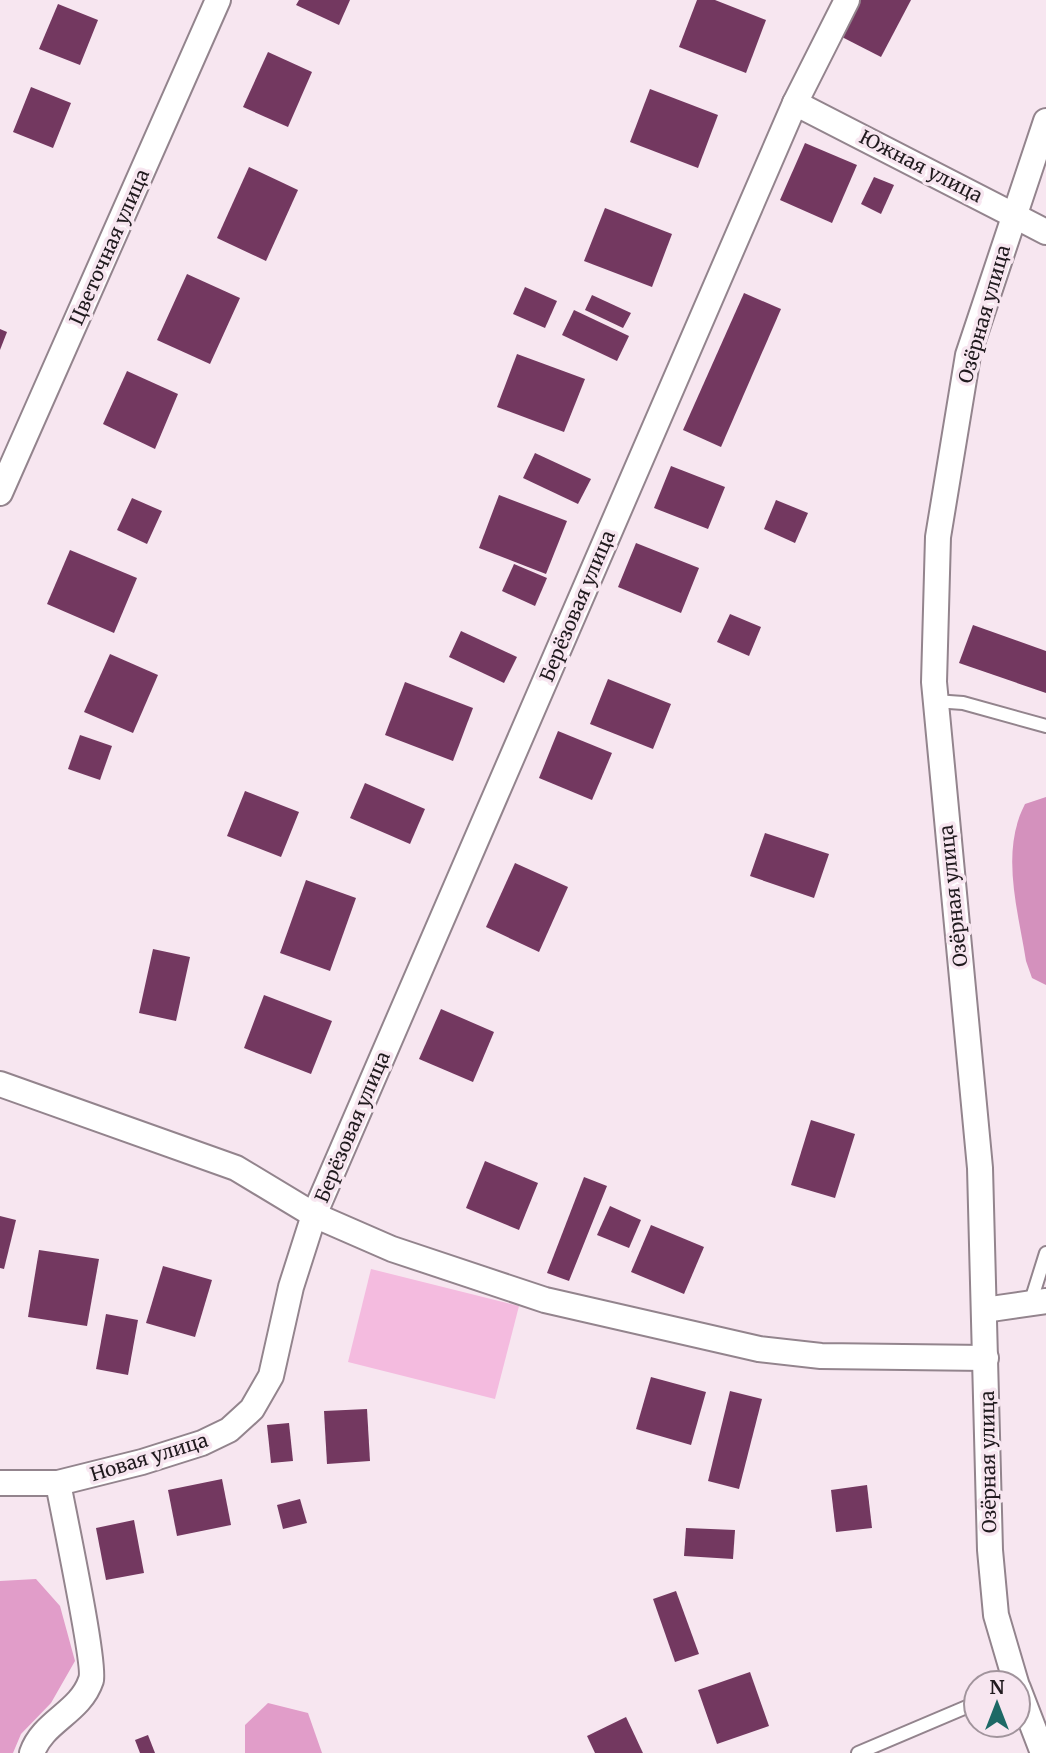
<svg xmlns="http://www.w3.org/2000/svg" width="1046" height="1753" viewBox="0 0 1046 1753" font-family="Merriweather,serif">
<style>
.green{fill:#f4bbdf}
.forest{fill:#e19dc9}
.water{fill:#d491bd}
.building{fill:#733860}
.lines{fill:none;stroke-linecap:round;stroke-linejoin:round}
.service-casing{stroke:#93848d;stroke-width:16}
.minor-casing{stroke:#93848d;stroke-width:28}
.service{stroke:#fff;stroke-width:12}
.minor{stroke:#fff;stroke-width:24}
.labels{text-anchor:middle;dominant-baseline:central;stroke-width:7;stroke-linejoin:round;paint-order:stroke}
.street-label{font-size:19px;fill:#201a1e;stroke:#f7e6f0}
</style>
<rect width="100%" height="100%" fill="#f7e6f0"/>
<!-- green -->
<path class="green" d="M371,1269L519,1306L495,1399L348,1362Z"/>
<!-- forest -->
<g class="forest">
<path d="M36,1579L60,1606L75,1661L51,1703L21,1734L13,1753H0V1581Z"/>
<path d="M268,1703L308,1713L322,1753H245V1725Z"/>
</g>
<!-- water -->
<path class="water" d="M1046,797V985L1032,978L1026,961C1018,910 1000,852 1025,804Z"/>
<!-- building -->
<g class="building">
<path d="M299,0H350L339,25L296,5Z"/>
<path d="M697,0H715L766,20L746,73L679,47Z"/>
<path d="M859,0H911L881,57L840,36Z"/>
<path d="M58,4L98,20L80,65L39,49Z"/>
<path d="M268,52L312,72L288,127L243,107Z"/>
<path d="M31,87L71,103L53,148L13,132Z"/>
<path d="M650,89L718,115L698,168L630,142Z"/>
<path d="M805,143L857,165L832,223L780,200Z"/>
<path d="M249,167L298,190L266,261L217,238Z"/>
<path d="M874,177L894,185L881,214L861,204Z"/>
<path d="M605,208L672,234L652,287L584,261Z"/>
<path d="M187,274L240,298L210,364L157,340Z"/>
<path d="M525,287L557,301L545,328L513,314Z"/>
<path d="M744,293L781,309L721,447L683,430Z"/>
<path d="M592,295L631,313L623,328L585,310Z"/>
<path d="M574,310L629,336L617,361L562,335Z"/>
<path d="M0,329L7,332L0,350Z"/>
<path d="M517,354L585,379L564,432L497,407Z"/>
<path d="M127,371L178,394L155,449L103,424Z"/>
<path d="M535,453L591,479L578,504L523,478Z"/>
<path d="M671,466L725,487L708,529L654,508Z"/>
<path d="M499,495L567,521L546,574L479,548Z"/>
<path d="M132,498L162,511L147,544L117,530Z"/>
<path d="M776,500L808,513L795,543L764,529Z"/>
<path d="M636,543L699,568L681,613L618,587Z"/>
<path d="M70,550L137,578L114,633L47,604Z"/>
<path d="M514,564L547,578L535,606L502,591Z"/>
<path d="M730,614L761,627L749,656L717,642Z"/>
<path d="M973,625L1046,651V693L959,663Z"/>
<path d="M461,631L517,657L504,683L449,657Z"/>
<path d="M110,654L158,675L133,733L84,712Z"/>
<path d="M608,679L671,704L653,749L590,724Z"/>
<path d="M405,682L473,708L453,761L385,735Z"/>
<path d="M558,731L612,753L592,800L539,778Z"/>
<path d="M80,735L112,746L100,780L68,769Z"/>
<path d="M365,783L425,809L410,844L350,818Z"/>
<path d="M245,791L299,812L281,857L227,836Z"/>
<path d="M765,833L829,854L814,898L750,876Z"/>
<path d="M515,863L568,887L539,952L486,927Z"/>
<path d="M306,880L356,898L330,971L280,953Z"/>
<path d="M153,949L190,957L176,1021L139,1013Z"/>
<path d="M264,995L332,1021L311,1074L244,1048Z"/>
<path d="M441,1009L494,1032L473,1082L419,1059Z"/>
<path d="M811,1120L855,1134L835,1198L791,1185Z"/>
<path d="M485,1161L538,1183L519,1230L466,1208Z"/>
<path d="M584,1177L607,1186L569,1281L547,1273Z"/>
<path d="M610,1206L641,1220L629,1248L597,1235Z"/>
<path d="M0,1216L16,1220L4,1269L0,1268Z"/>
<path d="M651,1225L704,1247L684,1294L631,1272Z"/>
<path d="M39,1250L99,1259L87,1326L28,1317Z"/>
<path d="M163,1266L212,1280L195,1337L146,1323Z"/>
<path d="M106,1314L138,1320L128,1375L96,1369Z"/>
<path d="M651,1377L706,1392L691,1445L636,1429Z"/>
<path d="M730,1391L762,1399L739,1489L708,1481Z"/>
<path d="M367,1409L370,1461L327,1464L324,1411Z"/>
<path d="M289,1423L293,1461L271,1463L267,1425Z"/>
<path d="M222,1479L231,1525L177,1536L168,1490Z"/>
<path d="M867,1485L872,1528L836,1532L831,1490Z"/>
<path d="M300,1499L307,1523L283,1529L277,1505Z"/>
<path d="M134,1520L144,1573L106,1580L96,1528Z"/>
<path d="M686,1528L735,1530L733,1559L684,1556Z"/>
<path d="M676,1591L699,1654L675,1662L653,1599Z"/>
<path d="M750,1672L769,1726L717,1744L698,1690Z"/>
<path d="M626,1717L643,1753H595L587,1736Z"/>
<path d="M148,1735L155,1753H140L135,1740Z"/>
</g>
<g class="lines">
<!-- service casing -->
<g class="service-casing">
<g id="service">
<path d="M935,701L963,703L1046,726"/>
<path d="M1030,1304L1046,1253"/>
<path d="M858,1753L976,1703"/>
</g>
</g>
<!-- minor casing -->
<g class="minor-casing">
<g id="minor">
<path d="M795,103L1046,232"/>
<path d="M0,493L218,0"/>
<path d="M0,1084L236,1168L314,1215L392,1249L545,1300L759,1349L821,1356L986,1358"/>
<path d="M984,1310L1046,1301"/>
<path d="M0,1483H58L142,1462L202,1443L229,1430L252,1409L271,1376L291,1287L314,1215L795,103L847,0"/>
<path d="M1016,1683L996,1615L990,1550L980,1168L934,682L938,537L968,355L1046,121"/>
<path d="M1018,1688L1043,1753"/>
<path d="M32,1753C43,1721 80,1713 91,1680C96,1666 63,1510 58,1483"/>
</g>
</g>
<!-- service -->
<use href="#service" class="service"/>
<!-- minor -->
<use href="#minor" class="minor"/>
</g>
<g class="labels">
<!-- street labels -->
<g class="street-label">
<text transform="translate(921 166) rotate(27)">Южная улица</text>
<text transform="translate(109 247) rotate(-66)">Цветочная улица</text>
<text transform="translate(984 314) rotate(-74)">Озёрная улица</text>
<text transform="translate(577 606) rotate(-67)">Берёзовая улица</text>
<text transform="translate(953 896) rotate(-96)">Озёрная улица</text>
<text transform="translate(352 1127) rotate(-67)">Берёзовая улица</text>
<text transform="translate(149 1457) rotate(-17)">Новая улица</text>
<text transform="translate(988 1462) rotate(-91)">Озёрная улица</text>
</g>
</g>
<!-- north arrow -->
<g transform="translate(997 1704)"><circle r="33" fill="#f7e6f0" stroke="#a1949c" stroke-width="2"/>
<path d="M0-5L12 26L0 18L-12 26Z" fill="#1d6966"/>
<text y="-10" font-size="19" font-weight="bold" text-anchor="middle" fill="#201a1e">N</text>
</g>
</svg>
